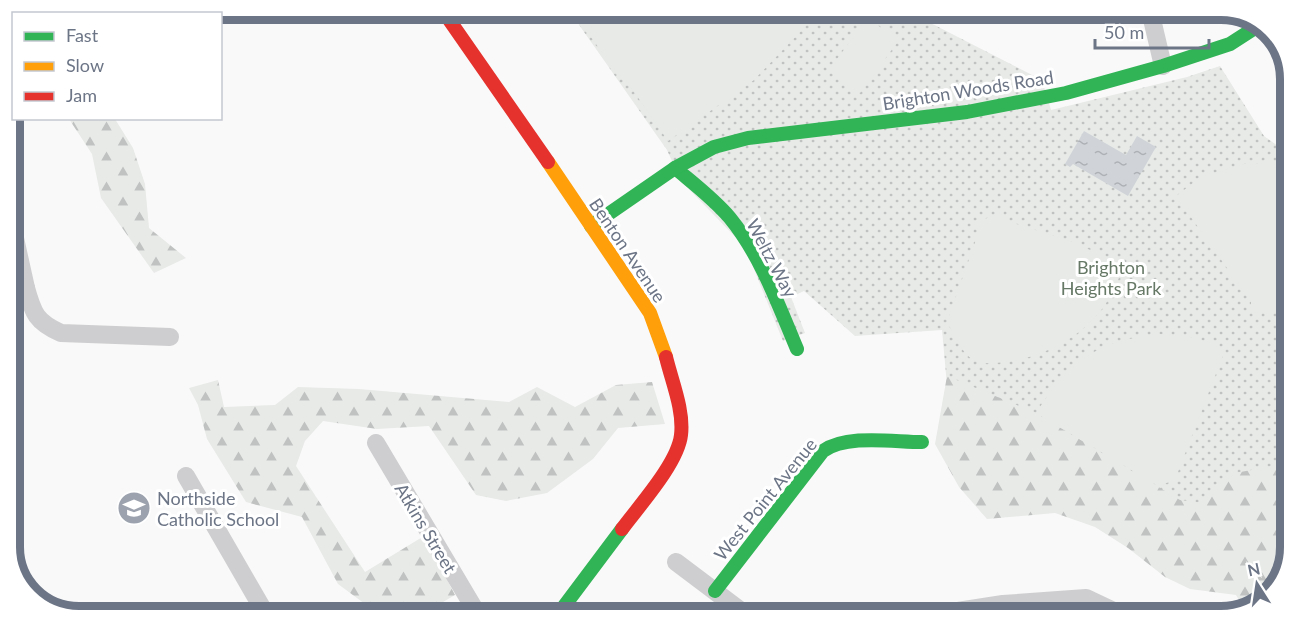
<svg xmlns="http://www.w3.org/2000/svg" width="1299" height="626" viewBox="0 0 1299 626" font-family="Lato,sans-serif">
<style>
.grass{fill:url(#grass-dots)}
.forest{fill:url(#forest-firs)}
.garden{fill:#e7eae7}
.water{fill:url(#water-ripples)}
.lines{fill:none;stroke-linecap:round;stroke-linejoin:round}
.street{stroke:#ceced0;stroke-width:18}
.fast{stroke:#30b455;stroke-width:14}
.slow{stroke:#ff9f0a;stroke-width:14}
.jam{stroke:#e5322d;stroke-width:14}
.labels{text-anchor:middle;dominant-baseline:central;stroke-width:6;stroke-linejoin:round;paint-order:stroke}
.street-label{font-size:18px;fill:#6c7586;stroke:#fff}
.park-label{font-size:18px;fill:#667866;stroke:#fff}
.poi-label{font-size:18px;fill:#6c7586;stroke:#fff;text-anchor:start}
.rim{fill:none;stroke:#6c7586;stroke-width:8}
</style>
<defs>
<pattern id="grass-dots" width="8" height="8" patternUnits="userSpaceOnUse" patternTransform="scale(1.5)"><rect width="8" height="8" fill="#e7eae7"/><path d="M2 2h.1M6 6h.1" fill="none" stroke="#bfc2c1" stroke-width="1.8" stroke-linecap="round"/></pattern>
<pattern id="forest-firs" width="22" height="20" patternUnits="userSpaceOnUse" patternTransform="scale(1.5)"><rect width="22" height="20" fill="#e7eae7"/><path d="M5 1l3.5 6h-7zM16 11l3.5 6h-7z" fill="#bfc2c1"/></pattern>
<pattern id="water-ripples" width="26" height="14" patternUnits="userSpaceOnUse" patternTransform="scale(1.5)"><rect width="26" height="14" fill="#d0d4d8"/><path d="M2 4q2-2 4 0t4 0M15 11q2-2 4 0t4 0" fill="none" stroke="#adb1b5"/></pattern>
</defs>
<rect width="100%" height="100%" fill="#f9f9f9"/>
<!-- grass -->
<path class="grass" d="M570,12L913,14L1042,80L1051,110L1187,77L1220,66L1264,136L1289,154L1283,578L950,418L942,330L855,336L804,291L791,297L805,333L783,341L745,247L681,181L667,150Z"/>
<!-- forest -->
<g class="forest">
<path d="M69,119H115L133,148L145,184L149,228L186,258L154,273L101,198L92,154Z"/>
<path d="M947,376L1036,413L1180,500L1203,503L1235,473L1273,466L1285,456L1283,578L1259,606L1245,610L1236,595L1190,589L1165,577L1128,548L1095,527L1055,513L987,519L959,487L935,444Z"/>
<path d="M218,380L224,407L275,405L298,387L359,389L509,402L537,387L575,407L616,385L652,382L665,424L618,428L593,459L547,493L506,501L476,495L429,426L377,429L323,421L305,441L296,466L365,572L424,536L455,595L426,612H369L365,604L338,584L302,517L246,502L207,439L198,405L189,388Z"/>
<path d="M1086,606L1107,616H1008L1020,610Z"/>
</g>
<!-- garden -->
<g class="garden">
<path d="M573,12L818,13L754,80L668,141L621,73L611,65Z"/>
<path d="M867,18L899,40L860,93L829,70Z"/>
<path d="M1273,163L1289,165L1287,301L1276,312L1251,313V302L1176,196L1201,177L1244,164Z"/>
<path d="M999,212L1002,216L1001,219L1070,241L1124,265C1120,275 1116,286 1111,295C1091,333 1046,357 1005,362C996,363 981,365 973,360C961,352 954,334 947,322L979,231L977,223Z"/>
<path d="M1162,334L1190,337L1218,345L1224,353L1178,472V479L1158,486L1036,413C1071,360 1097,340 1162,334Z"/>
</g>
<!-- water -->
<path class="water" d="M1084,131L1126,155L1137,136L1156,147L1128,196L1073,164L1070,167L1065,164Z"/>
<g class="lines">
<!-- street -->
<g class="street">
<path d="M1151,15L1163,66"/>
<path d="M9,211L26,288"/>
<path d="M9,286L26,288C33,313 36,322 61,333L170,337"/>
<path d="M376,443L477,613"/>
<path d="M186,476L264,611"/>
<path d="M676,562L745,614"/>
<path d="M932,615L1003,604L1086,598L1124,616"/>
</g>
<!-- fast -->
<g class="fast">
<path d="M675,168C694,184 714,199 730,218C761,256 778,304 797,349"/>
<path d="M591,226L675,168L714,147L748,138L967,112L1066,93L1163,66L1230,44L1261,24"/>
<path d="M18,578L25,590"/>
<path d="M715,591L823,451C847,434 893,442 922,442"/>
<path d="M559,613L622,529"/>
</g>
<!-- slow -->
<path class="slow" d="M548,162L650,313L666,357"/>
<!-- jam -->
<g class="jam">
<path d="M443,11L548,162"/>
<path d="M622,529C639,506 678,463 681,435C684,410 672,382 666,357"/>
</g>
</g>
<!-- icons -->
<defs>
<g id="school-disc" transform="scale(1.725)"><circle r="9.5" fill="#9da3ae" stroke="#fff"/><path d="M0-5L7-2L0 1L-7-2ZM-4 1L0 2.5L4 1V4Q0 6-4 4Z" fill="#fff"/></g>
</defs>
<g fill-rule="evenodd">
<use href="#school-disc" x="134" y="508"/>
</g>
<g class="labels">
<!-- street labels -->
<g class="street-label">
<text transform="translate(968 90) rotate(-9)">Brighton Woods Road</text>
<text transform="translate(628 250) rotate(56)">Benton Avenue</text>
<text transform="translate(772 258) rotate(62)">Weltz Way</text>
<text transform="translate(765 499) rotate(-51)">West Point Avenue</text>
<text transform="translate(426 528) rotate(59)">Atkins Street</text>
</g>
<!-- park labels -->
<g class="park-label">
<text x="1111" y="267">Brighton<tspan x="1111" dy="21">Heights Park</tspan></text>
</g>
<!-- poi labels -->
<g class="poi-label">
<text x="157" y="498">Northside<tspan x="157" dy="21">Catholic School</tspan></text>
</g>
</g>
<!-- crop -->
<path d="M0 0H1299V626H0ZM79 20H1221A59 59 0 0 1 1280 79V547A59 59 0 0 1 1221 606H79A59 59 0 0 1 20 547V79A59 59 0 0 1 79 20Z" fill="#fff" fill-rule="evenodd"/>
<path class="rim" d="M79 20H1221A59 59 0 0 1 1280 79V547A59 59 0 0 1 1221 606H79A59 59 0 0 1 20 547V79A59 59 0 0 1 79 20Z"/>
<!-- legend -->
<rect x="12" y="12" width="210" height="108" fill="#ffffff" stroke="#c4c8cf" stroke-width="1.5"/>
<rect x="24" y="32" width="30" height="9" fill="#30b455" stroke="#c4c8cf" stroke-width="1.5"/>
<text x="66" y="42" font-size="18" fill="#6c7586">Fast</text>
<rect x="24" y="62" width="30" height="9" fill="#ff9f0a" stroke="#c4c8cf" stroke-width="1.5"/>
<text x="66" y="72" font-size="18" fill="#6c7586">Slow</text>
<rect x="24" y="92" width="30" height="9" fill="#e5322d" stroke="#c4c8cf" stroke-width="1.5"/>
<text x="66" y="102" font-size="18" fill="#6c7586">Jam</text>
<!-- north arrow -->
<g transform="translate(1257 584) rotate(348)" stroke="#ffffff" stroke-width="4.5" paint-order="stroke">
<path d="M0-4.5L10 22L0 15L-10 22Z" fill="#6c7586"/>
<text y="-9" font-size="16" font-weight="bold" text-anchor="middle" fill="#6c7586">N</text>
</g>
<!-- scale -->
<path d="M1095 39v9h114v-9" fill="none" stroke="#6c7586" stroke-width="3"/>
<text x="1104" y="39" font-size="18" fill="#6c7586" stroke="#ffffff" stroke-width="4.5" paint-order="stroke">50 m</text>
</svg>
